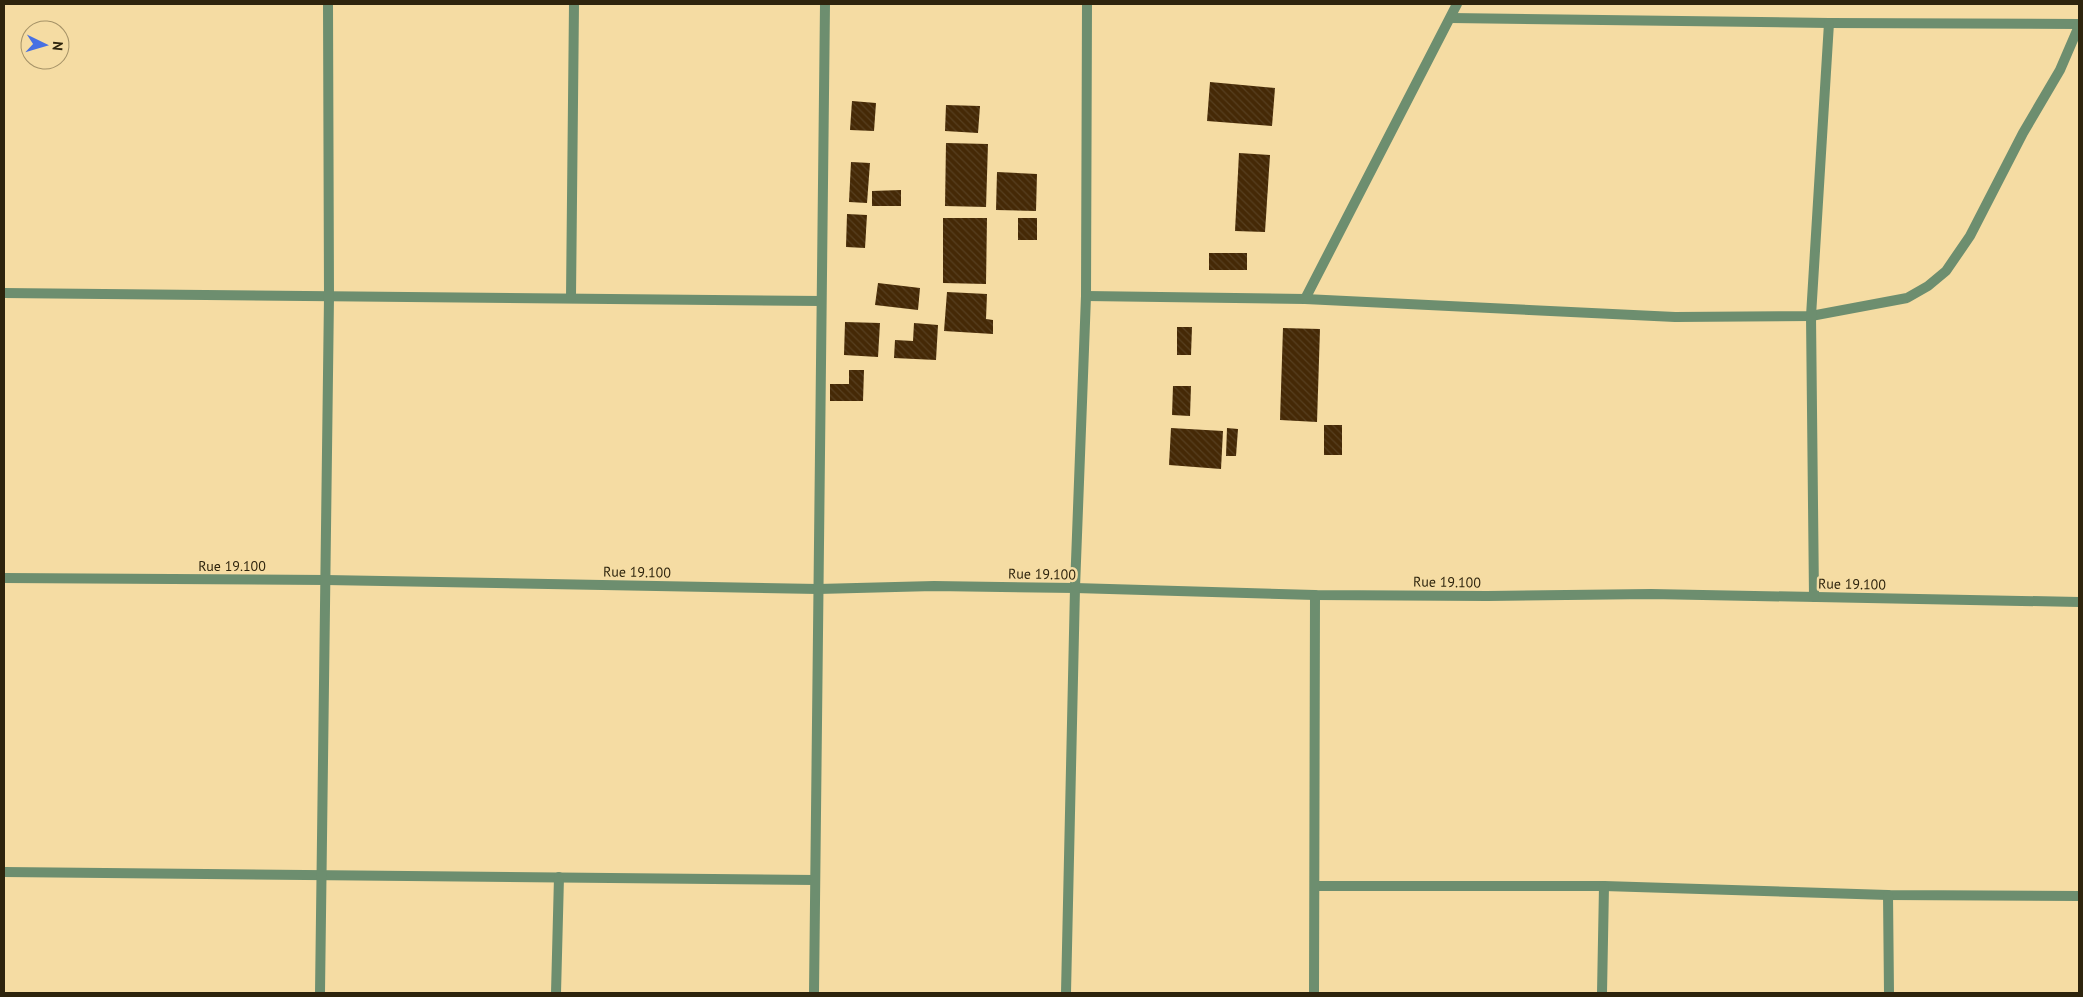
<svg xmlns="http://www.w3.org/2000/svg" width="2083" height="997" viewBox="0 0 2083 997" font-family="'PT Sans',sans-serif">
<style>
.building{fill:url(#building-back-hatch)}
.lines{fill:none;stroke-linecap:round;stroke-linejoin:round}
.minor{stroke:#6d8e6f;stroke-width:10}
.labels{text-anchor:middle;dominant-baseline:central;stroke-width:5;stroke-linejoin:round;paint-order:stroke}
.street-label{font-size:14px;fill:#2e240d;stroke:#f5dca3}
</style>
<defs>
<pattern id="building-back-hatch" width="6" height="6" patternUnits="userSpaceOnUse" patternTransform="scale(1.25)"><rect width="6" height="6" fill="#452906"/><path d="M-1 5l2 2M0 0l6 6M5-1l2 2" fill="none" stroke="#573f20"/></pattern>
</defs>
<rect width="100%" height="100%" fill="#f5dca3"/>
<!-- building -->
<g class="building">
<path d="M1210,82L1275,88L1272,126L1207,121Z"/>
<path d="M852,101L876,103L874,131L850,130Z"/>
<path d="M946,105L980,106L978,133L945,131Z"/>
<path d="M946,143L988,144L986,207L945,206Z"/>
<path d="M1239,153L1270,155L1265,232L1235,231Z"/>
<path d="M851,162L870,163L867,203L849,202Z"/>
<path d="M997,172L1037,174L1036,211L996,210Z"/>
<path d="M901,190V206H872V191Z"/>
<path d="M847,214L867,215L865,248L846,247Z"/>
<path d="M943,218H987L986,284L943,283Z"/>
<rect x="1018" y="218" width="19" height="22"/>
<rect x="1209" y="253" width="38" height="17"/>
<path d="M878,283L920,288L918,310L875,305Z"/>
<path d="M947,292L987,294L986,319L993,320V334L944,331Z"/>
<path d="M845,322L880,323L878,357L844,355Z"/>
<path d="M914,323L938,325L936,360L894,358L895,340L913,341Z"/>
<path d="M1177,327H1192L1191,355H1177Z"/>
<path d="M1283,328L1320,329L1317,422L1280,420Z"/>
<path d="M849,370H864L863,401H830V384H849Z"/>
<path d="M1173,386H1191L1190,416L1172,415Z"/>
<rect x="1324" y="425" width="18" height="30"/>
<path d="M1171,428L1223,431L1221,469L1169,465Z"/>
<path d="M1227,428L1238,429L1236,456H1226Z"/>
</g>
<g class="lines">
<!-- minor -->
<g class="minor">
<path d="M1451,18L1829,23L2079,24"/>
<path d="M4,293C276,296 548,296 821,301"/>
<path d="M1086,296L1305,299L1675,317L1811,316L1907,298L1928,286L1946,271L1970,236L2023,133L2060,70L2079,26"/>
<path d="M571,297L574,4"/>
<path d="M1305,299L1457,4"/>
<path d="M4,578L326,580L818,589L934,586L1075,588L1315,595L1487,596L1651,594L2079,602"/>
<path d="M1814,597L1811,316L1829,23"/>
<path d="M4,872L815,880"/>
<path d="M1316,886H1604L1888,895L2079,896"/>
<path d="M1888,895L1889,993"/>
<path d="M320,993L329,297L328,4"/>
<path d="M556,993L559,877"/>
<path d="M814,993L825,4"/>
<path d="M1066,993L1075,588L1086,296L1087,4"/>
<path d="M1314,993L1315,595"/>
<path d="M1602,993L1604,886"/>
</g>
</g>
<g class="labels">
<!-- street labels -->
<g class="street-label">
<text x="232" y="566">Rue 19.100</text>
<text transform="translate(637 572) rotate(1)">Rue 19.100</text>
<text transform="translate(1042 574) rotate(1)">Rue 19.100</text>
<text transform="translate(1447 582) rotate(1)">Rue 19.100</text>
<text transform="translate(1852 584) rotate(1)">Rue 19.100</text>
</g>
</g>
<!-- border -->
<rect width="2083" height="997" fill="none" stroke="#2e240d" stroke-width="10"/>
<!-- north arrow -->
<g transform="translate(45 45) rotate(95)"><circle r="24" fill="#f5dca3" stroke="#a59267"/>
<path d="M0-4L9 19L0 12L-9 19Z" fill="#4770e3"/>
<text y="-8" font-size="14" font-weight="bold" text-anchor="middle" fill="#2e240d">N</text>
</g>
</svg>
